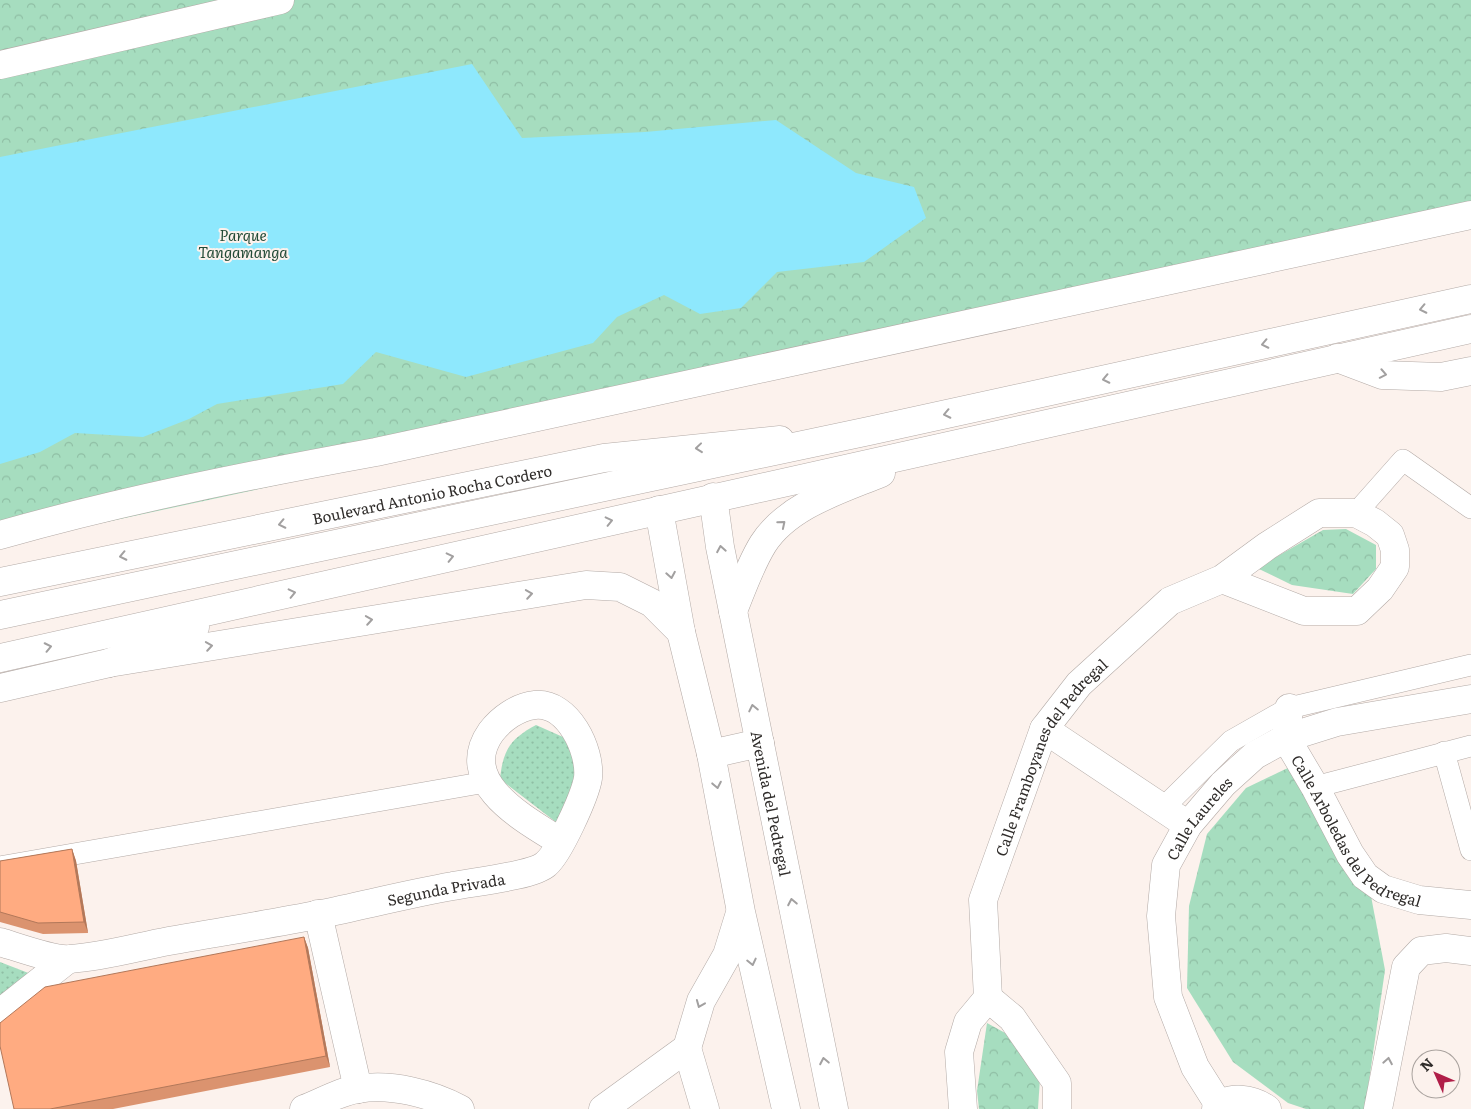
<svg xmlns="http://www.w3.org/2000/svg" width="1471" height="1109" viewBox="0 0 1471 1109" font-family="Literata,serif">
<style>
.grass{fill:url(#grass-dots)}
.park{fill:url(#park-crowns)}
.water{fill:#8ee8fd}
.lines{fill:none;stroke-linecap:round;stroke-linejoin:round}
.pedestrian-casing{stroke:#b3aaa6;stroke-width:22}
.minor-casing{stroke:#b3aaa6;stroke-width:29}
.primary-casing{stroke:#b3aaa6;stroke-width:29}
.trunk-casing{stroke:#b3aaa6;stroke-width:29}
.pedestrian{stroke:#fff;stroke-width:21}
.minor{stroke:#fff;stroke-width:28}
.primary{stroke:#fff;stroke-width:28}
.trunk{stroke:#fff;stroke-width:28}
.wall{fill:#db936f}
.shaded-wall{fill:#b2785a}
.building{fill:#ffab81;stroke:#b2785a}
.oneway{stroke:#a2a0a0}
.labels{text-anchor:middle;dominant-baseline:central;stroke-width:4;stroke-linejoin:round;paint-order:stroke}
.park-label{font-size:15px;font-style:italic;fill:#224a36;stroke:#fcf2ed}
.street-label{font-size:15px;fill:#302d2b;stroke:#fcf2ed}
</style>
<defs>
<pattern id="grass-dots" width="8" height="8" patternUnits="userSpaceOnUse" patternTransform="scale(1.25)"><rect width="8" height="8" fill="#a6ddbf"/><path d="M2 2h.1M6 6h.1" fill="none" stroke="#8fbea4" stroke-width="1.8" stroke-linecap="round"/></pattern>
<pattern id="park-crowns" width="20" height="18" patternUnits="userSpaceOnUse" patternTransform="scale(1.25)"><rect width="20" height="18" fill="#a6ddbf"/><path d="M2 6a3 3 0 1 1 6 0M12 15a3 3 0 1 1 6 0" fill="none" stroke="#8fbea4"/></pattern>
</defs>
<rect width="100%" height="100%" fill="#fcf2ed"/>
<!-- grass -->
<g class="grass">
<path d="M536,725L563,737L572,753L578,773L561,826L500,779C503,750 510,739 536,725Z"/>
<path d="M0,962L31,974L0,1000Z"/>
</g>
<!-- park -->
<g class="park">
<path d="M0,0H1471V227L0,545Z"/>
<path d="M1346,529L1376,545V569L1353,594L1292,585L1257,568L1323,530Z"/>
<path d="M1294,765L1371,896L1385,970L1365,1109H1306L1288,1103L1233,1062L1187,988L1189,906L1207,834L1246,788Z"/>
<path d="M987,1023L1007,1034L1040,1078L1038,1109H979L977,1091Z"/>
</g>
<!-- water -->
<path class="water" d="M472,64L522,138L645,132L776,120L856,173L914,187L926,218L864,262L777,272L741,308L700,314L664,295L617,317L593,343L466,377L376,352L343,384L217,404L189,419L143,437L75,433L40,452L0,464V157Z"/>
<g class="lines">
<!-- pedestrian casing -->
<g class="pedestrian-casing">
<g id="pedestrian">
<path d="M1356,513L1403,460L1471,508"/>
<path d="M1444,752L1471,850"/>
<path d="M1315,787L1471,746"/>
<path d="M1163,808L1231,741L1289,708L1471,665"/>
<path d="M0,867L486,782"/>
</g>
</g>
<!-- minor casing -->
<g class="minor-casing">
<g id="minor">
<path d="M0,65L280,0"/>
<path d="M1337,358L1382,375L1441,377L1471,371"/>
<path id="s1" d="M713,497L720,547L834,1109"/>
<path d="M659,510L681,632L711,754L741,912L786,1109"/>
<path d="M0,535C124,500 250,475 376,452L1471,215"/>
<path id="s2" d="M1289,708L1286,738L1315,787L1350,854L1365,876L1383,889L1419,900L1471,905"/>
<path d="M1044,729L1188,825"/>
<path d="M711,754L760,743"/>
<path d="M318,914L358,1089"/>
<path id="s3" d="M0,942C17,947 55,961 70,959C103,957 137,947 169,941C220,932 271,924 321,914C365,905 408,894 453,886C472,882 533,876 546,864C559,853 585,796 588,778C591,750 568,702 535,705C517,707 501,719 491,732C455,783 526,820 561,842"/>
<path d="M988,998L1012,1018L1057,1083V1109"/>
<path d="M0,1013L67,960"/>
<path d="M687,1048L705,1109"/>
<path id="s4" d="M1219,1105L1195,1067L1168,997L1161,916L1166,865L1188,825L1223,784L1255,755L1286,738L1337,722L1471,699"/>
<path d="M304,1109C321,1103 340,1091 358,1089C391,1083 432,1094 460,1109"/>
<path d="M603,1109L687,1048L701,1001L727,955L740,913"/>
<path id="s5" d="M963,1109L959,1052L968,1022L988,998L983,900L1044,729L1079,684L1170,601L1222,579L1267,546L1319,513H1356L1375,523L1390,535L1395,550V567L1380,589L1357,611H1304L1222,579"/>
<path d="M1216,1109C1229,1094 1253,1099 1267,1109"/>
<path d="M1378,1109L1406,967L1421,951L1446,948L1471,951"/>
</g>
</g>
<!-- primary casing -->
<g class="primary-casing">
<g id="primary">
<path id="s6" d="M0,582L604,458L780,440"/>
<path d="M0,688L109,663L586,585L620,587L652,603L681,632"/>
</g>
</g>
<!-- trunk casing -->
<g class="trunk-casing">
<g id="trunk">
<path d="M733,611C742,589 750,565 763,544C788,505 840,490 881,473"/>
<path d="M0,615L869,431L1471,299"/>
<path d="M0,658L1471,329"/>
<path d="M109,663L195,627"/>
</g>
</g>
<!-- pedestrian -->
<use href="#pedestrian" class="pedestrian"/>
<!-- minor -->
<use href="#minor" class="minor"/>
<!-- primary -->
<use href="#primary" class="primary"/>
<!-- trunk -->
<use href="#trunk" class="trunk"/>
</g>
<!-- wall -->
<g class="wall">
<path d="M72,849L76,861L88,933L43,934L0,922V861Z"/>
<path d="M304,937L308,948L330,1067L113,1109H14Z"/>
</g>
<!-- shaded-wall -->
<g class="shaded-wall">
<path d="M72,849L76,861L88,933L84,922Z"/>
<path d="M304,937L308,948L330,1067L326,1056Z"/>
</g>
<!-- building -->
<g class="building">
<path d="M72,849L84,922L38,923L0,912V861Z"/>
<path d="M304,937L326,1056L50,1109H14L0,1046V1023L45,987Z"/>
</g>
<!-- one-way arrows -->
<defs><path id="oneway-chevron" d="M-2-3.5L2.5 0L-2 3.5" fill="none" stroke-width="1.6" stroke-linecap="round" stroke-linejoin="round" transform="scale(1.25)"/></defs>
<g class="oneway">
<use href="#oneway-chevron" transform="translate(1423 309) rotate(168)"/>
<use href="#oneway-chevron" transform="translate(1265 344) rotate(168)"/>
<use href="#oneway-chevron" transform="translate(1383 374) rotate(11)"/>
<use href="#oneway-chevron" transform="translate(1106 379) rotate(168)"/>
<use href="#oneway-chevron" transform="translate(947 414) rotate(168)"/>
<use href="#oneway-chevron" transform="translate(699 448) rotate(174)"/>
<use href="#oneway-chevron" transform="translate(609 521) rotate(-13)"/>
<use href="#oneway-chevron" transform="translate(282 524) rotate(168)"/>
<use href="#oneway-chevron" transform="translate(782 524) rotate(-40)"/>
<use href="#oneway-chevron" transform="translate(721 549) rotate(-100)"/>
<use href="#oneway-chevron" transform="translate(123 556) rotate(168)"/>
<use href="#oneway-chevron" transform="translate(450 557) rotate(-13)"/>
<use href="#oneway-chevron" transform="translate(671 575) rotate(80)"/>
<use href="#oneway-chevron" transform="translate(292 593) rotate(-13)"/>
<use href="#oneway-chevron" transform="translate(529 594) rotate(-9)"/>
<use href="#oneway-chevron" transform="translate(369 620) rotate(-9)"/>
<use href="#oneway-chevron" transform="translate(209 646) rotate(-9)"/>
<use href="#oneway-chevron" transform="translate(48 647) rotate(-12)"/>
<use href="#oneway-chevron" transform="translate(753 708) rotate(-102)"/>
<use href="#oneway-chevron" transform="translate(717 785) rotate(79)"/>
<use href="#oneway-chevron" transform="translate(792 902) rotate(-101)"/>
<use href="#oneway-chevron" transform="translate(752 962) rotate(77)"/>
<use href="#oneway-chevron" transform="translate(700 1004) rotate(112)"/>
<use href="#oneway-chevron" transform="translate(824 1061) rotate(-101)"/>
<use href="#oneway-chevron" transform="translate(1388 1061) rotate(-80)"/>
</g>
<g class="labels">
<!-- park labels -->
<g class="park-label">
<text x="243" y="234">Parque<tspan x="243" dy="17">Tangamanga</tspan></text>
</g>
<!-- street labels -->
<g class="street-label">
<text stroke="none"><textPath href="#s6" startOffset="441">Boulevard Antonio Rocha Cordero</textPath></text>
<text stroke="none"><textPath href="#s5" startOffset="378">Calle Framboyanes del Pedregal</textPath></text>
<text stroke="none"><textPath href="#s1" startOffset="312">Avenida del Pedregal</textPath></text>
<text stroke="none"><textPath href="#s4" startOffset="310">Calle Laureles</textPath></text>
<text stroke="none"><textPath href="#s2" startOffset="151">Calle Arboledas del Pedregal</textPath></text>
<text stroke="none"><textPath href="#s3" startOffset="455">Segunda Privada</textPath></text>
</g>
</g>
<!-- north arrow -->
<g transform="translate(1436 1074) rotate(315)"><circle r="24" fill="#fcf2ed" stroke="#aaa39f"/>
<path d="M0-4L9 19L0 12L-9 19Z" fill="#b01e48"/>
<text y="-8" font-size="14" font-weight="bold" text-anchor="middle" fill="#302d2b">N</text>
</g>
</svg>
